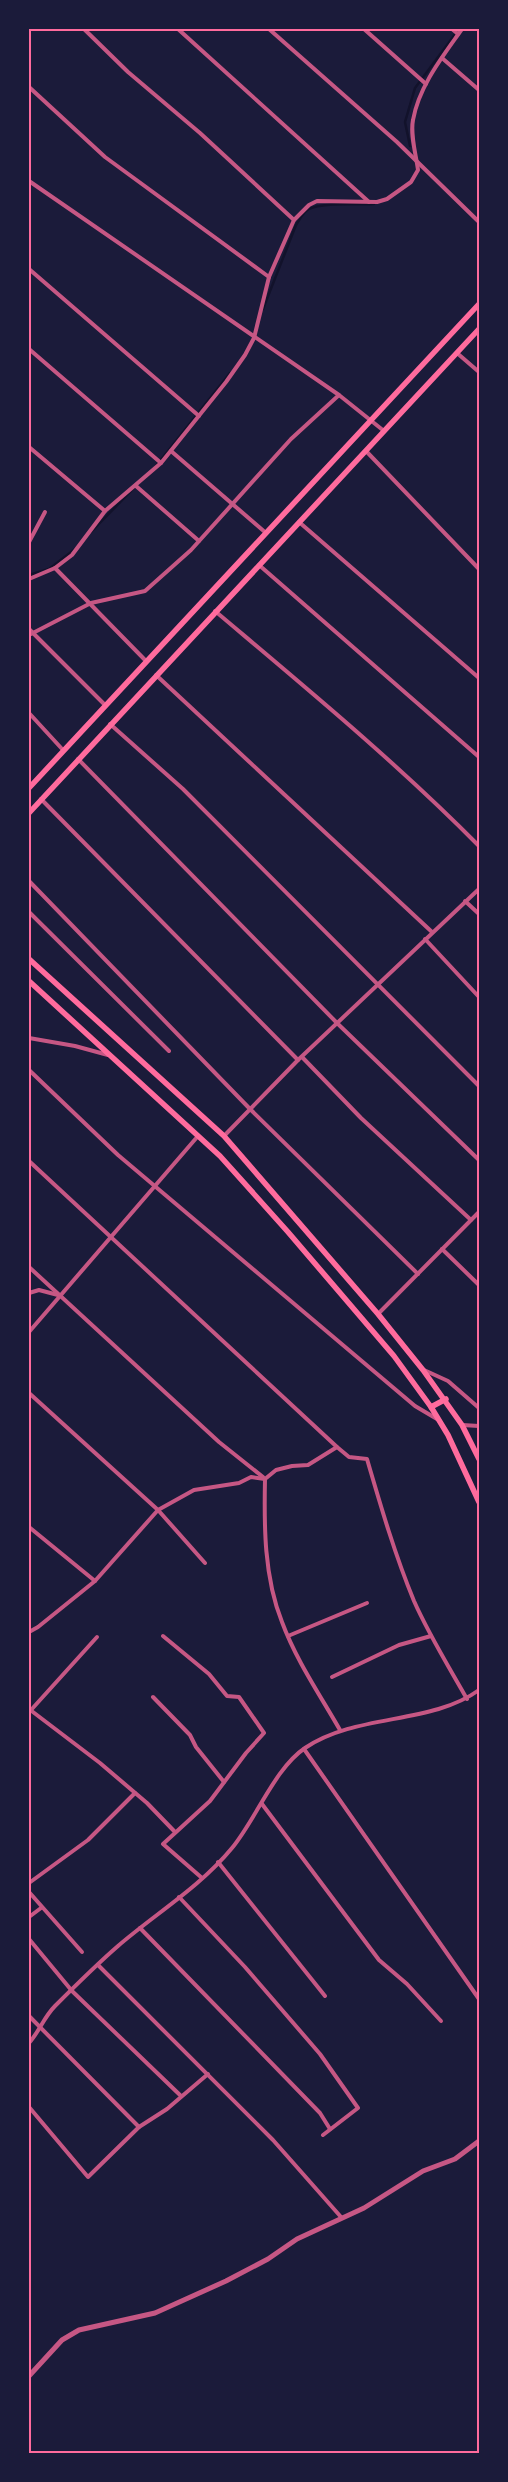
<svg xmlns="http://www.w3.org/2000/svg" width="508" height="2482" viewBox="0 0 508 2482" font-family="'PT Sans',sans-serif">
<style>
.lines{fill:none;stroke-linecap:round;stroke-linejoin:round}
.stream{stroke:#12122b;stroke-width:2.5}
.minor{stroke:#c65784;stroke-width:4}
.tertiary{stroke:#c65784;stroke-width:5}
.secondary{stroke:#ff6b9d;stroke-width:5.5}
.neatline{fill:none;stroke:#ff6b9d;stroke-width:2}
</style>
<rect width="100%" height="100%" fill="#1b1b3a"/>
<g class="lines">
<!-- stream -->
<g class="stream">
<path d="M410,146L405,122L415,88L459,29"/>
<path d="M263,309L296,225C300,219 303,212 309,209C322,202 358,205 374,204"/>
<path d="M156,466L230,373"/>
<path d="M91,532L133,489"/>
<path d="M29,575L49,569L75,549"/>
</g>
<!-- minor -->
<g class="minor">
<path d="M84,29L128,72L200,133L294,220"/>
<path d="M178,29L369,202"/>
<path d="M269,29L397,142L479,222"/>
<path d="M364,29L426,84"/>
<path d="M452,29L458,34"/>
<path d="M442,58L479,90"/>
<path d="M29,87L105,157L269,277"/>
<path d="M29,181L339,395L384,431"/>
<path d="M29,269L199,416"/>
<path d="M29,349L161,463"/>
<path d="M457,353L479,372"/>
<path d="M29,447L105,511"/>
<path d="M171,451L266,533"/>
<path d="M366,451L479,569"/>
<path d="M136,486L199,541"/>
<path d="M299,522L479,678"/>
<path d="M29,542L45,512"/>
<path d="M259,565L479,757"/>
<path d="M55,568L146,661"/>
<path d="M29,579L55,568L72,555L105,511L161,463L226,382L245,355L254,338L269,277L294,220L309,205L317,201L377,202L387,199L411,182L418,170C416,154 410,135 413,120C419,86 443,56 462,29"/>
<path d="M215,611C305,687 396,762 479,846"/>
<path d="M29,629L105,705"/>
<path d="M29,635L91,603L145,591L191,550L291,439L339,395"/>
<path d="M156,675L432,932"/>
<path d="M29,713L63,750"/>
<path d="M110,724L183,789L479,1086"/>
<path d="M78,759L338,1024L479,1160"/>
<path d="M41,799L298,1060"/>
<path d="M29,881L250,1109L418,1274"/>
<path d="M465,901L479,914"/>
<path d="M29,912L169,1051"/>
<path d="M425,939L479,997"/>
<path d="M29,1038L75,1046L108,1055"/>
<path d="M302,1057L361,1118L471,1220"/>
<path d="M29,1070L118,1155L415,1406L437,1419"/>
<path d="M224,1136L298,1060L479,889"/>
<path d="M29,1161L337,1447L349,1457L367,1459C381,1507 395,1555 414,1601C429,1635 449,1667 467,1699"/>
<path d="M442,1249L479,1285"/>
<path d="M29,1267L219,1442L263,1477"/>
<path d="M29,1293L39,1290L58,1295"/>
<path d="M378,1314L479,1212"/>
<path d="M29,1332L198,1136"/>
<path d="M424,1370L448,1381L479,1408"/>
<path d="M29,1393L158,1510L205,1563"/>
<path d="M462,1425L479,1426"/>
<path d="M265,1479C264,1526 264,1577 282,1622C296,1660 320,1695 340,1730"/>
<path d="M29,1527L95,1581"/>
<path d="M29,1632L38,1627L95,1581L158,1510L194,1490L239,1483L251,1477L265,1479L276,1470L292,1466L308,1465L337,1447"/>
<path d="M163,1636L209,1674L227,1696L239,1697L264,1733L246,1753L210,1801L163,1844L202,1878"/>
<path d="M288,1636L367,1603"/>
<path d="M332,1677L399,1645L431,1636"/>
<path d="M153,1697L190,1735L196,1747L224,1782"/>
<path d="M29,1709L100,1763L147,1803L175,1832"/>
<path d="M31,1710L97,1637"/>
<path d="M304,1749L479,1999"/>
<path d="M262,1804L379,1960L407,1984L441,2021"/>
<path d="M218,1862L325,1996"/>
<path d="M29,1883L88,1840L135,1793"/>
<path d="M29,1892L82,1952"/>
<path d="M179,1897L245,1967L320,2054L358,2108L323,2135"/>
<path d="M29,1917L41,1908"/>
<path d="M140,1928L320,2113L330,2129"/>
<path d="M29,1939L72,1991L180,2095"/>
<path d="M98,1965L273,2140L341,2217"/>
<path d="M29,2016L139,2127"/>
<path d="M29,2043C39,2032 44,2017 55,2006C75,1986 96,1965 118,1946C155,1914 200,1887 232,1848C256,1819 275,1768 305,1748C357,1713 431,1725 479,1690"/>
<path d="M29,2107L88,2177L139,2127L167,2109L208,2074"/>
</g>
<!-- tertiary -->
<path class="tertiary" d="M29,2376L62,2340L79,2330L155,2313L226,2281L268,2259L297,2239L364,2208L423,2171L455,2159L479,2141"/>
<!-- secondary -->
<g class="secondary">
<path d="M29,788L479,304"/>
<path d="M29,813L479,329"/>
<path d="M29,959L224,1136L378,1314L423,1370L462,1425L479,1459"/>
<path d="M29,981L220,1156L288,1232L394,1356L431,1407L448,1435L479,1502"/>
<path d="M431,1407L446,1399"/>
</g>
</g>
<!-- border -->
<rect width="508" height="2482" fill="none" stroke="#1b1b3a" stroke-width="60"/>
<rect x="30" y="30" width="448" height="2422" class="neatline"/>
</svg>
